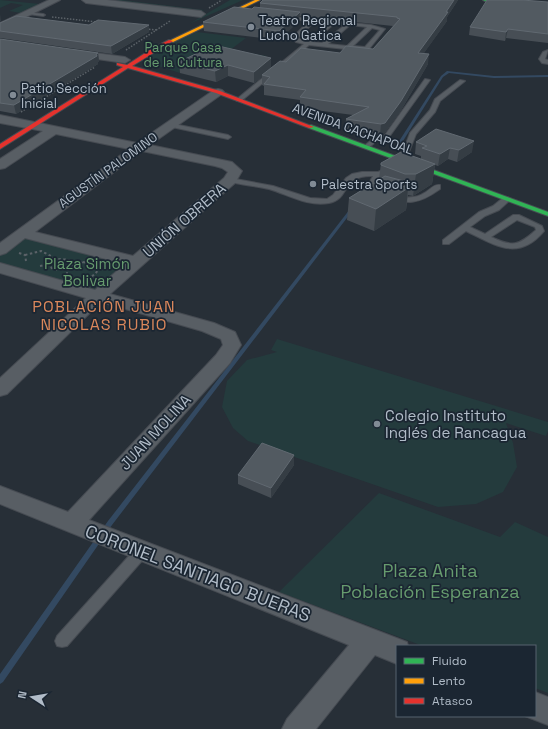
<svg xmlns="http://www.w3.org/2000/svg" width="548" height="729" viewBox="0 0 548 729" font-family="'Space Grotesk',sans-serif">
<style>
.green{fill:#243b3d}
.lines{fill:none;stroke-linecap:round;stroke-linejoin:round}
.stream{fill:#334961;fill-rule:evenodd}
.lane-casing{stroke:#464b52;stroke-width:2}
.street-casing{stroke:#464b52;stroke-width:2}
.fast-casing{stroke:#464b52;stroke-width:2}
.slow-casing{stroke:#464b52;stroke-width:2}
.jam-casing{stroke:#464b52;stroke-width:2}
.path-far1{stroke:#5b6268;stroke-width:1.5;stroke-dasharray:1.5 1.5;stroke-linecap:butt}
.path{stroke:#5b6268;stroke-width:2;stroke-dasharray:2.5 2.5;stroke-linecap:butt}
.lane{fill:#585e64;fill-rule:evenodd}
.street{fill:#585e64;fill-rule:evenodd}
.fast{fill:#30b455;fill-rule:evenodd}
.slow{fill:#ff9f0a;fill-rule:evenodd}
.jam{fill:#e5322d;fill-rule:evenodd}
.wall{fill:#474e55}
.shaded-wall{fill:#353d44}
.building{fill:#525a61;stroke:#616971}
.poi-dot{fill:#818b95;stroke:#1b2632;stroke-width:1.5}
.labels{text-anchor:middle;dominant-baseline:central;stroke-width:3.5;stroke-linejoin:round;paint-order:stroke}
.far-poi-label{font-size:13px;fill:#b1bcc8;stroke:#1b2632;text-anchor:start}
.far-park-label{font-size:13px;fill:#669b6e;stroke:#1b2632}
.far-street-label{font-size:13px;fill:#b1bcc8;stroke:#1b2632}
.street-label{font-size:15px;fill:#b1bcc8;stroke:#1b2632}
.park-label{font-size:15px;fill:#669b6e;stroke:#1b2632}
.poi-label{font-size:15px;fill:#b1bcc8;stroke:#1b2632;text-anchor:start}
.neighbourhood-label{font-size:16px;letter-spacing:1px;fill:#da875b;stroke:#1b2632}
.near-park-label{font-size:18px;fill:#669b6e;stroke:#1b2632}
.near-street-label{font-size:18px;fill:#b1bcc8;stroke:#1b2632}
</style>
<rect width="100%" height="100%" fill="#272f37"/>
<!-- green -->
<g class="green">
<path d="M0,0L40,4L21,13L9,11L23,5L11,3L0,8Z"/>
<path d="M94,0H122L204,10L199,12Z"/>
<path d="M230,0H243L189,24Z"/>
<path d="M197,32L246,38L230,50L267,56L251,64L215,56L180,73L142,61L169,44Z"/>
<path d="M26,237L127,263L93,293L0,265V256Z"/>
<path d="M277,339L548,422V431L546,436L506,423L513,443L517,467L503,492L476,504L438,507L248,441L233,428L222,407L227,381L247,360L277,352L271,350Z"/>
<path d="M379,493L500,537L515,522L548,537V693L535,688V646H423L279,592Z"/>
</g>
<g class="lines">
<!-- stream -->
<g class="stream">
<path d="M447,71L494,76L548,75V77L494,78L449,73L443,77L398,149L395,150L394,149L441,76Z"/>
<path d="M350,209H351L353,210L112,525L3,682L0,684V674L108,521Z"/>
</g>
<!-- lane casing -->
<g class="lane-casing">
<g id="lane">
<path d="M26,12L43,14L45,15L43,16L28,14Z"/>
<path d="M286,16L371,25L385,29L369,49L364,51L309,45L241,101H237V99L304,44L296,42L292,38L309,21L284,18ZM314,22L329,23L307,41L298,38ZM334,24L345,25L322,43L312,42ZM350,25L367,27L347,46L328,44ZM372,28L380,30L365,47L353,46Z"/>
<path d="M548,50L545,59L548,60V64L542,63L539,59L543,52Z"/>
<path d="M425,79L430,80L389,137L377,141L368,148H364V146L373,139L385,135Z"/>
<path d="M460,80L465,81L440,101L435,112L416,134L405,162L397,168L382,176L377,180L378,187C395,195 409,203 426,192C431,189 434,184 440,185V189C419,204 407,206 383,195C376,192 372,190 369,183L373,176C340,175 351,199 329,203C308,207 289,195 269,189C257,186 243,185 230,182L226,180L230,178L273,186L310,198L327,199L333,195L346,178L352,174L362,172H378L393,166L400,160L410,133L430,110L435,99Z"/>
<path d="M169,123L228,135L231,137L228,139L167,126V124Z"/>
<path d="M504,197H507L511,199L499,210L485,216L470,227L485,234L513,215H519L542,226L544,231C518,262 495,245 466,231L449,244H443V240L479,212L493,206ZM517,220L535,227L536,230C518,246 513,247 491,237Z"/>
<path d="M142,546L147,547L148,551L147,555L67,646L62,647L57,646L55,641L57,636L137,547Z"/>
</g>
</g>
<!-- street casing -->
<g class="street-casing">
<g id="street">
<path d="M49,0H60L0,30V23Z"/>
<path d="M82,0H107L201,11L205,14L201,17L86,3Z"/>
<path d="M73,50L125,57L130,60L125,63L69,55L68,53L69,51Z"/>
<path d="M218,89L222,90L224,92L222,94L150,145L232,162L242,171L235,183L110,294L214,323L235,332L241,345L230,363L89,520L407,642L408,646H397V664L375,655L316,729H282L287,719L349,645L0,504V486L68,512L216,355L223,345L221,339L202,331L101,302L7,394L0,396V378L86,298L0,273V263L95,290L125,264L25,238L6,253L0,255V243L129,149L56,134L5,168L0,169V159L43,131L0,123V115L137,143L214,90ZM142,151L215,166L222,168L228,172L224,178L133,256L35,232Z"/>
<path d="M535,692L548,697V725L525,716H535Z"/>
</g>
</g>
<!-- fast casing -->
<g class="fast-casing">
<g id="fast">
<path d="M483,0L548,5V7L485,1Z"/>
<path d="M311,125L548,212V216L309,128V126Z"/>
</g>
</g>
<!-- slow casing -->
<g class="slow-casing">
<path id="slow" d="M255,0H260L173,42L169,41Z"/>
</g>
<!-- jam casing -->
<g class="jam-casing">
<path id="jam" d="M169,40L173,41L132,66L220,91L314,127L309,128L216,93L128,68L0,149V144L123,67L117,65V63L127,65L153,48Z"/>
</g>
<!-- path-far1 -->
<g class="path-far1">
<path d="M209,8L222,0"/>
<path d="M52,17L97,22"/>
<path d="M146,29L157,30"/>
<path d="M126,50L170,21"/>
<path d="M21,112L95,67"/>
</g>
<!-- path -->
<g class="path">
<path d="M19,253L25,255L26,261"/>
<path d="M25,255L41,251L53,257V261"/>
<path d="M83,262L96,265L98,270C91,281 78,282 67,276V270L74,265Z"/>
<path d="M40,266L50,264"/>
<path d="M52,269L50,264C56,258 63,258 70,261L68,267L56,270"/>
</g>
<!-- lane -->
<use href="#lane" class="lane"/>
<!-- street -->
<use href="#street" class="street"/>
<!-- fast -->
<use href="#fast" class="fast"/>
<!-- slow -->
<use href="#slow" class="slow"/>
<!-- jam -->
<use href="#jam" class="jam"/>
</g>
<!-- wall -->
<g class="wall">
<path d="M263,0H458L447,17V21L423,54L428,64L400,112L384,134L380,135L345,130L346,119L353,115L300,108V100L264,95V86L262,85V77L254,83L228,76L216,82L180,73L179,62L271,58V68L286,62L340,53L373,49L393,26L299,16V21L279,40L204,31L203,22L252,9L260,8V3Z"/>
<path d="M548,2V43L506,38L505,41L469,35L470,27Z"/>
<path d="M0,23L89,25L149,32L112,54L0,38Z"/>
<path d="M0,39L98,53L99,61L98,62V64L16,114L0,111Z"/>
<path d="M436,129L472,152L457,162L448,159L438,166L435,165L432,184L413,196L408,195L406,210L374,231L347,220L349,198L379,179L381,163L421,159V156L415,154L416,142Z"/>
<path d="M294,455V465L271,498L238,484V475Z"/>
</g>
<!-- shaded-wall -->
<g class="shaded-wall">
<path d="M454,0H458L447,17V21L417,63L418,53Z"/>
<path d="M300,12L299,21L279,40V31Z"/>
<path d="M0,14L1,21L0,22Z"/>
<path d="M149,25V32L112,54L111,46Z"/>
<path d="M508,29L506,38L505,41L506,32Z"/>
<path d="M98,53L99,61L98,62V64L16,114L14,105Z"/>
<path d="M429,54L428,64L400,112L384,134L380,135L381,124Z"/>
<path d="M271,58V69L262,75V77L254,83V72Z"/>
<path d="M228,65V76L216,82L215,71Z"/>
<path d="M474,141L472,152L457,162L459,150Z"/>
<path d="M450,148L448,159L438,166L440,154Z"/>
<path d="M435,164L432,184L413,196L416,174Z"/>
<path d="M404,181L403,192L408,188L406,210L374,231L376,209L399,185Z"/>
<path d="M294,455V465L271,498V488Z"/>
</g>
<!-- building -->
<g class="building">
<path d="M263,0H454L446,12H448L418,53L429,54L401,101L385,123L381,124L346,119L369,107L300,97L306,90L264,84L270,77L262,75L280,61L286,62L301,48L340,53L346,46L373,49L400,19L397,18V17L260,3Z"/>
<path d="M487,0H522L548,2V34L508,29L506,32L470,27Z"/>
<path d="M234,7L252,9L254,7L300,12L279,31L203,22Z"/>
<path d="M16,16L89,25L98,20L149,25L111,46L0,31V23Z"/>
<path d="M0,39L98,53L96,54L97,56L14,105L0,103Z"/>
<path d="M214,45L271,58L254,72L228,65L215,71L179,62Z"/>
<path d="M436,129L474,141L459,150L450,148L440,154L422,148L427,146L416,142Z"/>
<path d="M401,152L435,164L416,174H405L381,165V163Z"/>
<path d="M385,176L404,181L399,185L408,188L376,209L349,198Z"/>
<path d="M262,443L294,455L271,488L238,475Z"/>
</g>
<!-- markers -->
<g class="poi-dot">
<circle cx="251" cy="27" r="4"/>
<circle cx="13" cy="95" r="4"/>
<circle cx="313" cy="184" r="4"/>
<circle cx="377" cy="424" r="4"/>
</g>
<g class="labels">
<!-- far-poi labels -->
<g class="far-poi-label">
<text x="259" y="20">Teatro Regional<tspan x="259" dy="15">Lucho Gatica</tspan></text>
<text x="21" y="88">Patio Sección<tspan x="21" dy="15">Inicial</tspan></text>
<text x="321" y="184">Palestra Sports</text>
</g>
<!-- far-park labels -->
<g class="far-park-label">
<text x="183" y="47">Parque Casa<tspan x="183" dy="15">de la Cultura</tspan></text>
</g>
<!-- far-street labels -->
<g class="far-street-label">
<text transform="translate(353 129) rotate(20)">AVENIDA CACHAPOAL</text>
<text transform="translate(108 170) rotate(-36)">AGUSTÍN PALOMINO</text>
</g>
<!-- street labels -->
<g class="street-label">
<text transform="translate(184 220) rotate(-41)">UNIÓN OBRERA</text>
<text transform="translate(155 432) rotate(-47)">JUAN MOLINA</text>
</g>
<!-- park labels -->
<g class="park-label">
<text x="87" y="263">Plaza Simón<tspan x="87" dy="17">Bolivar</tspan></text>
</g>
<!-- poi labels -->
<g class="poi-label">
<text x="385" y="415">Colegio Instituto<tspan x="385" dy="17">Inglés de Rancagua</tspan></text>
</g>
<!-- neighbourhood labels -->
<g class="neighbourhood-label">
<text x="104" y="306">POBLACIÓN JUAN<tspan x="104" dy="18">NICOLAS RUBIO</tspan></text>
</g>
<!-- near-park labels -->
<g class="near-park-label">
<text x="430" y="570">Plaza Anita<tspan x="430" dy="21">Población Esperanza</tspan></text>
</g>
<!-- near-street labels -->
<g class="near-street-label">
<text transform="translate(198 573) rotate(21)">CORONEL SANTIAGO BUERAS</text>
</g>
</g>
<!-- legend -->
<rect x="396" y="645" width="140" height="72" fill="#1b2632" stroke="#57626e"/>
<rect x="404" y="658" width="20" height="6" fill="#30b455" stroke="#57626e"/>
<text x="432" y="665" font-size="12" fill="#b1bcc8">Fluido</text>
<rect x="404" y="678" width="20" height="6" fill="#ff9f0a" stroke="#57626e"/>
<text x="432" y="685" font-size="12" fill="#b1bcc8">Lento</text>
<rect x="404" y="698" width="20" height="6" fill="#e5322d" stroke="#57626e"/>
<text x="432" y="705" font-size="12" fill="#b1bcc8">Atasco</text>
<!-- north arrow -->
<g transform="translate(32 697) rotate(282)" stroke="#1b2632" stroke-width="3" paint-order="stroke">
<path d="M0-3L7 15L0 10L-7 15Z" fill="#b1bcc8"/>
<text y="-6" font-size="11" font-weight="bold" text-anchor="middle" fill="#b1bcc8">N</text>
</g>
</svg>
